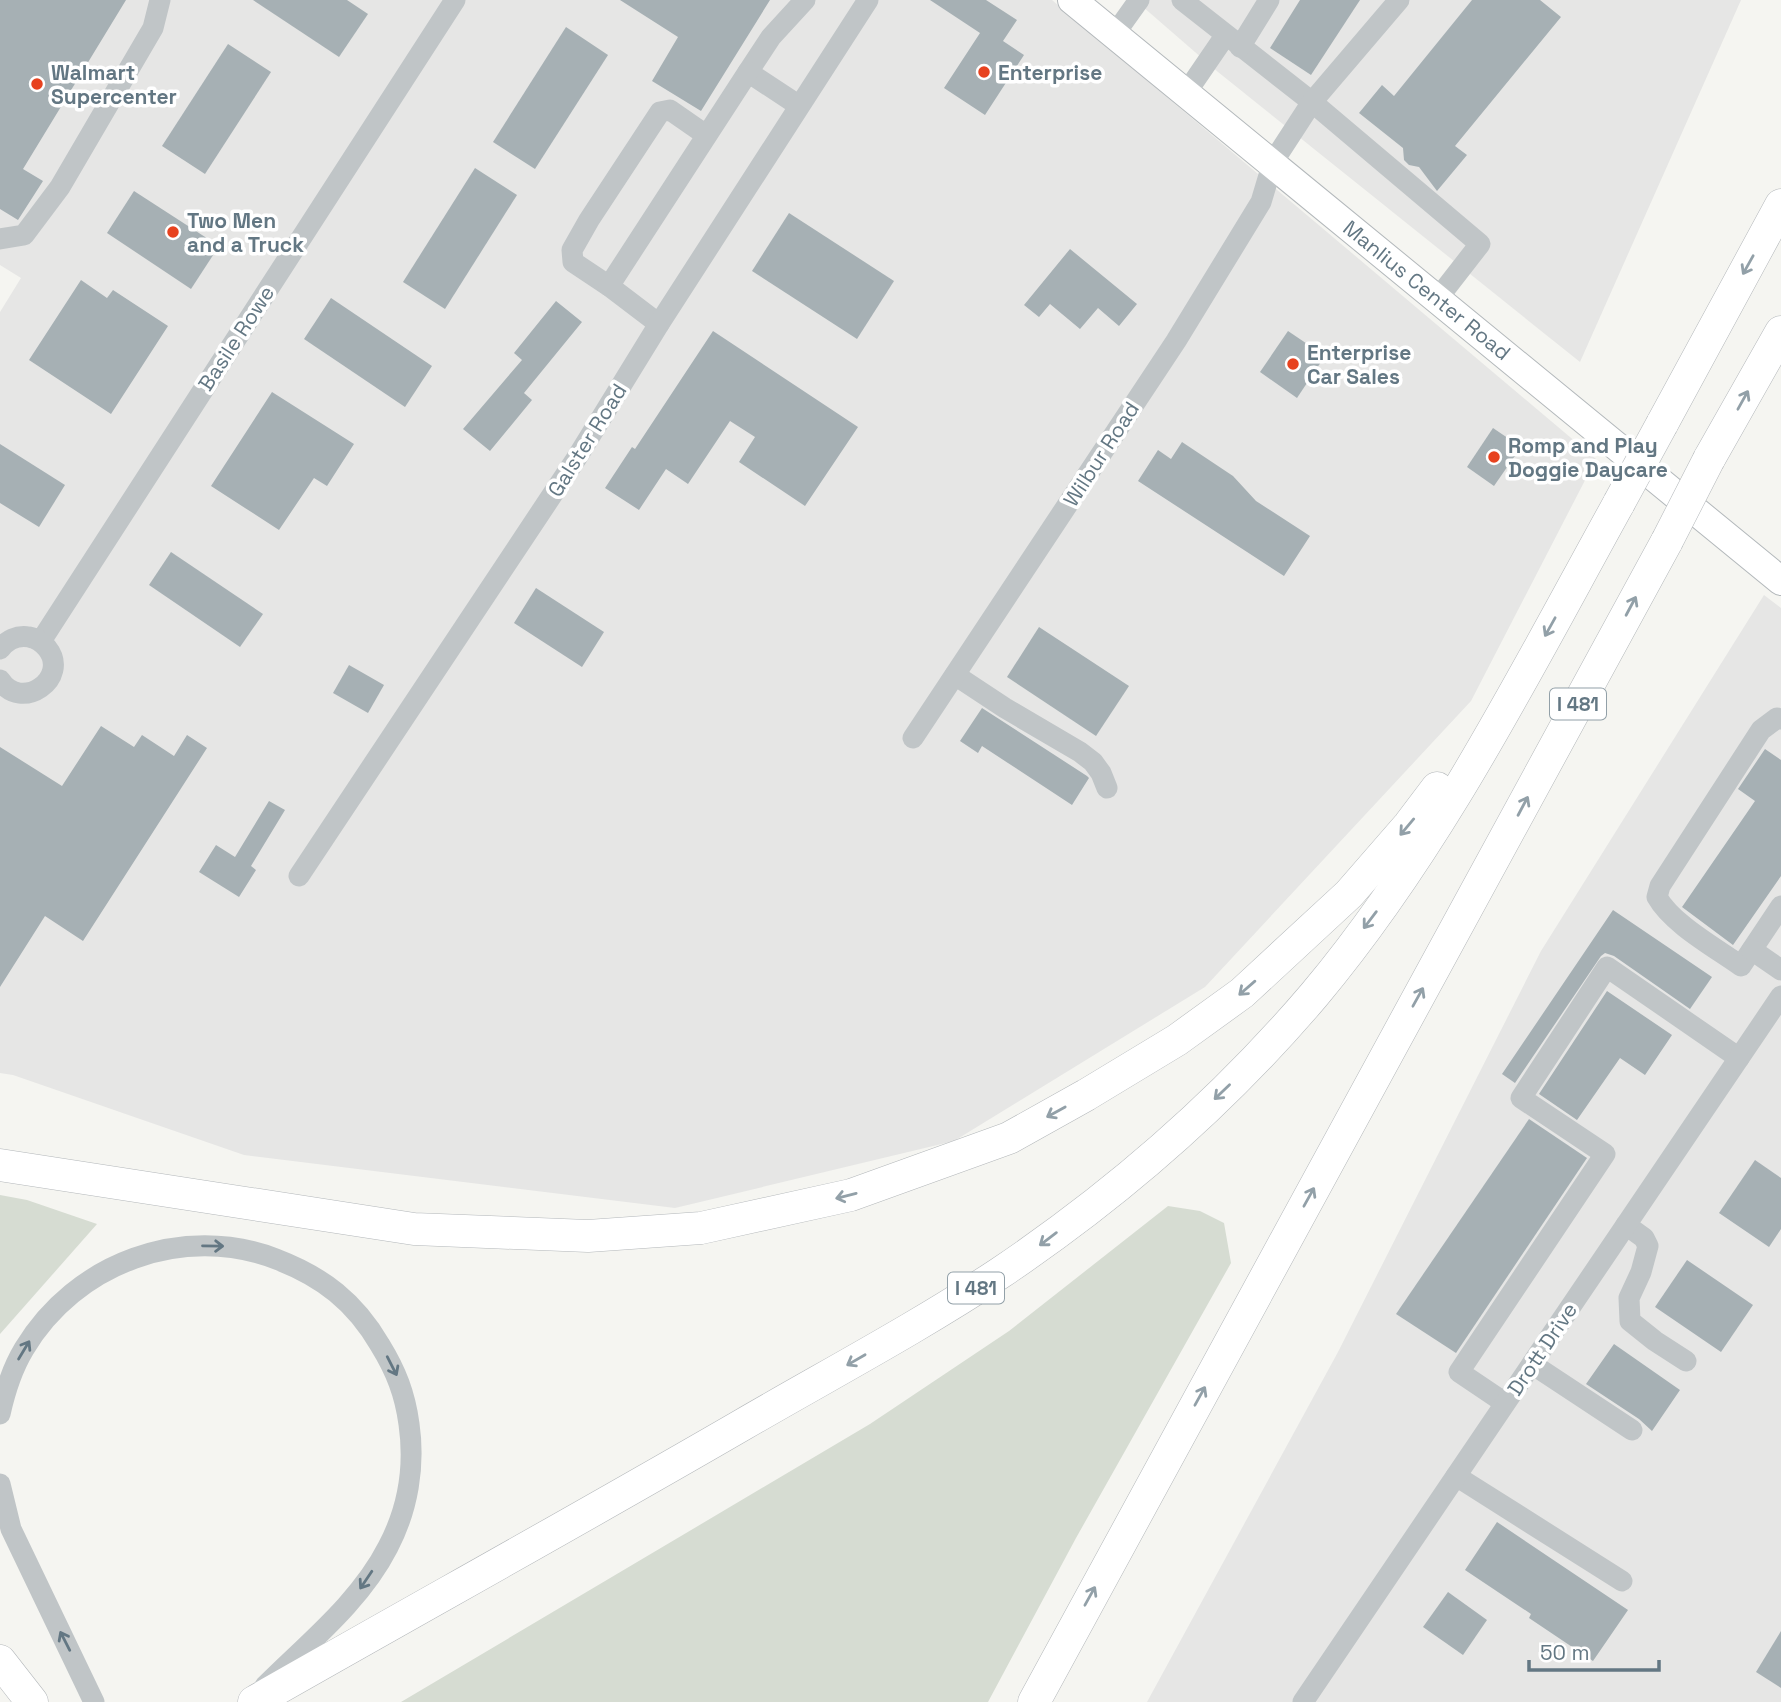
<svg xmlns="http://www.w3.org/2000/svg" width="1781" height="1702" viewBox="0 0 1781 1702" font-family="'Space Grotesk',sans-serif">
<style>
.built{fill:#e6e6e5}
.green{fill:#d6dcd2}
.building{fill:#a6b0b4}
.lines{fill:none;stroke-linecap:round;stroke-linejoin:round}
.major-casing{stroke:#b3b8bb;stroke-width:30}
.highway-casing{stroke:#b3b7ba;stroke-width:33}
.minor{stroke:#c0c5c7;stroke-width:21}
.major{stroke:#fff;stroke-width:28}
.highway{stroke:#fff;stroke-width:32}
.highway-bridge-casing{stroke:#b3b7ba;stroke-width:33;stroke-linecap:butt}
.highway-bridge{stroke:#fff;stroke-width:32}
.oneway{stroke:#92a0a8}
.oneway2{stroke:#637783}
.poi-dot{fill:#e7421f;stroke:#fff;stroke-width:2.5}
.labels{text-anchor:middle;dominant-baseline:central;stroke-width:7;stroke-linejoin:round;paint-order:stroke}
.shield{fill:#fff;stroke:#92a0a8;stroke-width:2}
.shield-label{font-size:19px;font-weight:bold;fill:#637783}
.poi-label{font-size:21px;font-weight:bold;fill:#637783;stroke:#fff;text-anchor:start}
.street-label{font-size:21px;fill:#637783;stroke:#fff}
</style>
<rect width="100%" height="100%" fill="#f5f5f1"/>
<!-- built -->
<g class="built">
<path d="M0,0H1052L1596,459L1471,701L1205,987L954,1141L675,1208L244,1155L13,1075L0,1073V312L21,278L0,265Z"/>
<path d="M1135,0H1741L1580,362L1218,72Z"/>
<path d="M1764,595L1781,608V1702H1147L1338,1352L1541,951Z"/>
</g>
<!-- green -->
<g class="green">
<path d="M0,1195L27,1200L97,1224L0,1334Z"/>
<path d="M1168,1206L1200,1211L1224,1223L1231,1263L1076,1538L988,1702H401L870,1424L1009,1331Z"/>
</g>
<!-- building -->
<g class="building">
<path d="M0,0H126L23,169L43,181L18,220L0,209Z"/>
<path d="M253,0H347L368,14L339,57Z"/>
<path d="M620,0H770L701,111L652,81L678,37Z"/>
<path d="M930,0H986L1017,20L1003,41L1024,55L985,115L944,88L980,33Z"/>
<path d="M1300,0H1360L1311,75L1270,48Z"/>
<path d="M1472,0H1540L1561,17L1455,146L1467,155L1437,191L1419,167L1409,165L1404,160L1403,148L1359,113L1382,85L1394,96Z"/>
<path d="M566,27L608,55L535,169L493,142Z"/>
<path d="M228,44L271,72L205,174L162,146Z"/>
<path d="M475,168L517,195L445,309L403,282Z"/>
<path d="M134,191L219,246L191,289L107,233Z"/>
<path d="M789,213L894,281L857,339L752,271Z"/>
<path d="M1070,249L1137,304L1119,326L1098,308L1080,329L1050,304L1039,317L1024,305Z"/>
<path d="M81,280L107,298L113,290L168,326L111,414L29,360Z"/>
<path d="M331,298L432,366L405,407L304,339Z"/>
<path d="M556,301L582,322L524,393L532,400L490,451L463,429L522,360L514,353Z"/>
<path d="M713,331L858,427L805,506L739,462L755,437L730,421L688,484L666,469L639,510L605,488L632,447L635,449Z"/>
<path d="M1288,331L1325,356L1297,398L1260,372Z"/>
<path d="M272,392L354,444L327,486L314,478L279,530L211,486Z"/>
<path d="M1493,428L1521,447L1494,486L1467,467Z"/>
<path d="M1182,442L1233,476L1256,501L1310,536L1284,576L1138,481L1158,450L1171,459Z"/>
<path d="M0,444L65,485L39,527L0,503Z"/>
<path d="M171,552L263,614L240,647L149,585Z"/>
<path d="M536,588L604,632L582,667L514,623Z"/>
<path d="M1039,627L1129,686L1096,736L1007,677Z"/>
<path d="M349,665L384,685L368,713L333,693Z"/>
<path d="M982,708L1087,776L1089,778L1072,805L982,746L978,753L960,741Z"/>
<path d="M101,726L134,747L142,735L174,756L187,735L207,748L83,941L45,916L0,987V747L62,786Z"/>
<path d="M1765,749L1781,760V876L1733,945L1682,907L1755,801L1738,789Z"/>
<path d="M269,801L285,810L251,866L256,870L239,897L199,872L216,845L235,857Z"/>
<path d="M1613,910L1712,977L1690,1009L1614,956L1605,953L1601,956L1515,1083L1502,1074Z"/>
<path d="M1607,991L1672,1035L1645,1075L1620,1058L1577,1120L1539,1094Z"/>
<path d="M1529,1119L1587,1158L1456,1353L1396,1314Z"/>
<path d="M1755,1160L1781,1178V1229L1769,1247L1719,1213Z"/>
<path d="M1687,1260L1753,1305L1721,1352L1655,1307Z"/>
<path d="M1614,1344L1680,1390L1652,1431L1639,1419L1586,1384Z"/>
<path d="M1497,1522L1628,1610L1593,1661L1529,1618L1531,1614L1465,1570Z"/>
<path d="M1448,1592L1487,1620L1463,1655L1423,1627Z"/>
<path d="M1781,1631V1688L1756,1672Z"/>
</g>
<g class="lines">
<!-- major casing -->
<g class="major-casing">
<path id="major" d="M1072,0L1781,581"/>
</g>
<!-- highway casing -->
<g class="highway-casing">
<g id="highway">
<path d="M1662,424L1781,205"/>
<path d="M1709,459L1781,332"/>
<path d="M0,1165L414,1229L588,1236L701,1228L851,1195L1009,1138L1086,1095L1177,1040L1242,993L1349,894L1409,825L1437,788"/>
<path d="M0,1661L32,1702"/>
<path d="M254,1702C417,1609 580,1519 742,1425C828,1375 917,1328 1000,1273C1116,1195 1223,1102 1314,995C1438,847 1526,671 1619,503"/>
<path d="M1034,1702L1667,541"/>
</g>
</g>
<!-- minor -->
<g class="minor">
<path d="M1182,0L1312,102L1480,244L1438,298"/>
<path d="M1114,35L1139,0"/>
<path d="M1240,47L1269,0"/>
<path d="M1186,93L1225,36"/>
<path d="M798,105L748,72L771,37L805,0"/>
<path d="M706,135L670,110L660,112L589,220L572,250L573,262L609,286L748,72"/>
<path d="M0,239L24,235L60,187L153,28L160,0"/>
<path d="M609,286L659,324"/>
<path d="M41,641L455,0"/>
<path d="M0,649C7,640 17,635 29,637C36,638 42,642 47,648C71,678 21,713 0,680"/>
<path d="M955,675L1005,708L1080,752L1093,762L1101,773L1107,788"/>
<path d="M1781,719L1777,718L1761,730L1660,886L1657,897C1672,924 1716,948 1741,966L1781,906"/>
<path d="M913,738L1176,341L1261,202L1273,162L1312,102L1399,0"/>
<path d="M299,876L576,459L659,324L868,0"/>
<path d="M1752,950L1781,970"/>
<path d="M1626,1225L1644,1238L1648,1246L1641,1272L1629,1298L1630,1321L1655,1341L1686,1361"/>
<path d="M1532,1364L1632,1430"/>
<path d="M1505,1403L1459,1372L1605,1154L1521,1098L1607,967L1739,1058"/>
<path d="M0,1414C5,1391 12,1369 24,1349C75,1263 183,1223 276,1259C323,1277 355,1302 380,1345C396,1371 405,1394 409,1424C415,1466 408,1509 388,1547C360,1602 308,1643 265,1686"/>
<path d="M1456,1476L1622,1581"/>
<path d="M0,1484L11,1529L94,1702"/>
<path d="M1303,1702L1781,996"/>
</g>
<!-- major -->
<use href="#major" class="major"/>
<!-- highway -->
<use href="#highway" class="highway"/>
<!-- highway-bridge casing -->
<g class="highway-bridge-casing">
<g id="highway-bridge">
<path d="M1619,503L1662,424"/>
<path d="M1667,541L1709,459"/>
</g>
</g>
<!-- highway-bridge -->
<use href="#highway-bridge" class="highway-bridge"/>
</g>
<!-- one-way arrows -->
<defs><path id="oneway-shaft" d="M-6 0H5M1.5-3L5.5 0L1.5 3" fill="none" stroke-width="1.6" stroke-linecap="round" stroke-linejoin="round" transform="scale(1.75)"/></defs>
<g class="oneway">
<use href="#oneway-shaft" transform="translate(1748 265) rotate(119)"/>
<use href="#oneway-shaft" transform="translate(1743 400) rotate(-61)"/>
<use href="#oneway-shaft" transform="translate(1631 606) rotate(-62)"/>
<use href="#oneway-shaft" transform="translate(1550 627) rotate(119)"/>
<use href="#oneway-shaft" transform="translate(1523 806) rotate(-62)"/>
<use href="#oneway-shaft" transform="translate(1407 827) rotate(130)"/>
<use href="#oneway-shaft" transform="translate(1370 920) rotate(127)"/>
<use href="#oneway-shaft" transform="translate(1247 988) rotate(139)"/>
<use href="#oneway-shaft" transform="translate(1418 997) rotate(-61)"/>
<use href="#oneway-shaft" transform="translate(1222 1092) rotate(136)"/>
<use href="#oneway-shaft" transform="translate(1056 1112) rotate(151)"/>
<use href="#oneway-shaft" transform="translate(846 1196) rotate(166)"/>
<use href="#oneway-shaft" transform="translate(1309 1197) rotate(-61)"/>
<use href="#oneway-shaft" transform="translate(1048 1239) rotate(143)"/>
<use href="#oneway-shaft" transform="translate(856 1360) rotate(150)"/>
<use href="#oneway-shaft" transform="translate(1200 1396) rotate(-61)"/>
<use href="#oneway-shaft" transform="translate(1090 1596) rotate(-61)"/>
</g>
<g class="oneway2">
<use href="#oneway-shaft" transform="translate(213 1246) rotate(1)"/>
<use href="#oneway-shaft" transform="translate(24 1350) rotate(-59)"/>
<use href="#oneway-shaft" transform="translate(392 1366) rotate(63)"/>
<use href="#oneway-shaft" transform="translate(366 1580) rotate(124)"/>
<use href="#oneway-shaft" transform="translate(65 1641) rotate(-117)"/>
</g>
<!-- markers -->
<g class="poi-dot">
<circle cx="984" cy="72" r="7"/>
<circle cx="37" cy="84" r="7"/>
<circle cx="173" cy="232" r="7"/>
<circle cx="1293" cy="364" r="7"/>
<circle cx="1494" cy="457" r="7"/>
</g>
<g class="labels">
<!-- shield labels -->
<g class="shield">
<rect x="1550" y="688.5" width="56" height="31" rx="5"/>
<rect x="948" y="1272.5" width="56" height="31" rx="5"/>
</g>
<g class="shield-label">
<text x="1578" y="704">I 481</text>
<text x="976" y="1288">I 481</text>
</g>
<!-- poi labels -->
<g class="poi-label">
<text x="51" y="72">Walmart<tspan x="51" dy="24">Supercenter</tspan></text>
<text x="998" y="72">Enterprise</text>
<text x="187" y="220">Two Men<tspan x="187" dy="24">and a Truck</tspan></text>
<text x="1307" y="352">Enterprise<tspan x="1307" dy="24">Car Sales</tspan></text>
<text x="1508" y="445">Romp and Play<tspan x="1508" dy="24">Doggie Daycare</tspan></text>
</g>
<!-- street labels -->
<g class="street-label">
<text transform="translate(1427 290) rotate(39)">Manlius Center Road</text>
<text transform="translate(236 338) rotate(-57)">Basile Rowe</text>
<text transform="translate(587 440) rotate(-58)">Galster Road</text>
<text transform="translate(1101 454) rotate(-57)">Wilbur Road</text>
<text transform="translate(1542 1349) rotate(-56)">Drott Drive</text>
</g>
</g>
<!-- scale -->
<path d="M1529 1660v10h130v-10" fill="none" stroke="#637783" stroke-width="3.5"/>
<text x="1540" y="1660" font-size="21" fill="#637783" stroke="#ffffff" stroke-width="5" paint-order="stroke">50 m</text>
</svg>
